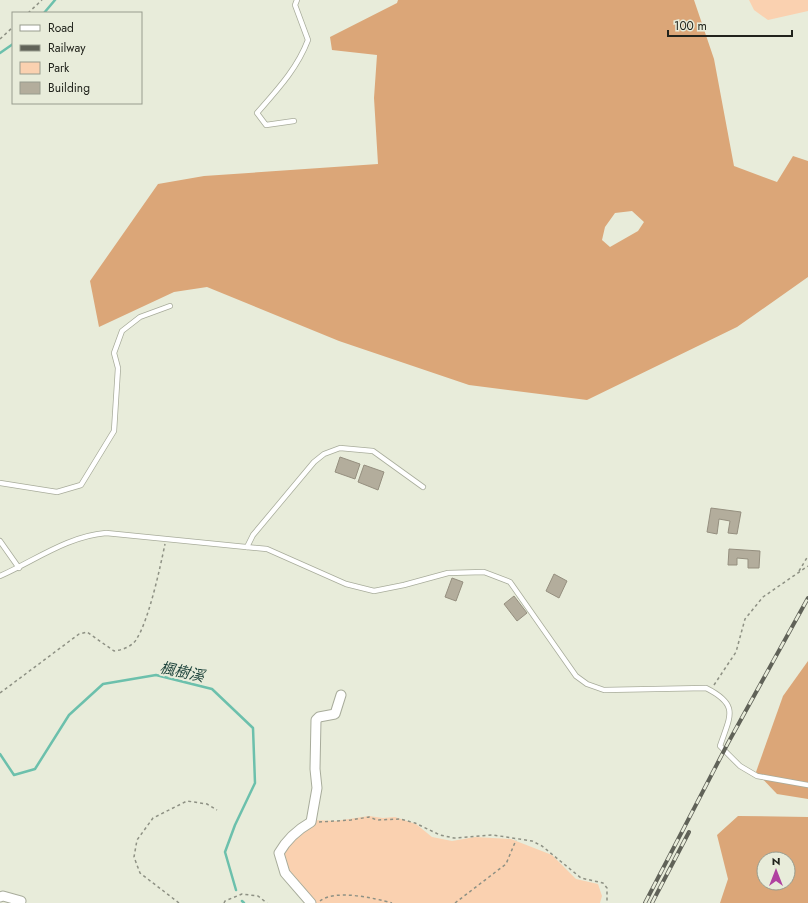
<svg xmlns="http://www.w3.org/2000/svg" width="808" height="903" viewBox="0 0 808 903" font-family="Jost,'Noto Sans TC',sans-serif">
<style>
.green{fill:#fad1b0}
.forest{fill:#dba678;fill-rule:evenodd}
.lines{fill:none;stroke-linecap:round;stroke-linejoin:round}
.stream{stroke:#6cc0ac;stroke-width:2.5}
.building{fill:#b3ad9c;stroke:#958f7f}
.service-casing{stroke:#a8ac9b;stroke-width:6}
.minor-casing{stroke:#a8ac9b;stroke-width:11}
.path{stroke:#8e9184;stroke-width:1.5;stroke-dasharray:3 3;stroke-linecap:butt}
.service{stroke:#fff;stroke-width:4.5}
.minor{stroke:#fff;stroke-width:9}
.rail-casing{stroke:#606258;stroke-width:4}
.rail{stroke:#e8ecda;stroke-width:2.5;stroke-dasharray:8;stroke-linecap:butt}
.labels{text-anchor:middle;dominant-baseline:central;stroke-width:4;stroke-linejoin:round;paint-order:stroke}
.water-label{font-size:15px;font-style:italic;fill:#1f453d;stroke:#e8ecda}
</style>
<rect width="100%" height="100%" fill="#e8ecda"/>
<!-- green -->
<g class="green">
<path d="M749,0H808V11L768,20L754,10Z"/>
<path d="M369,816L383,818L395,817L416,824L432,837L452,841L475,837L511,839L552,855L576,879L598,884L602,896L600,903H306L277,864L280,845L299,824L313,820L336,821Z"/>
</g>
<!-- forest -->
<g class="forest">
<path d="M398,0H694L714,59L734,166L777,182L793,156L808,161V277L737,327L587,400L469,385L339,341L207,287L174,292L99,327L90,281L158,184L204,176L378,164L374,98L377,55L332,50L330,37L397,3ZM632,211L644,222L638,231L610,247L602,240L605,227L615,213Z"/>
<path d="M808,661V799L777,794L756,772L783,696Z"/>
<path d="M738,816L808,817V903H720L728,879L717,835ZM764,859H788V883H764Z"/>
</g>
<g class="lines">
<!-- stream -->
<g class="stream">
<path d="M44,13L55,0"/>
<path d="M0,53L13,44"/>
<path d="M0,754L14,775L35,769L69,715L103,684L156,675L212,689L253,728L255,783L235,825L225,852L236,890"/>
<path d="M242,901L244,903"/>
</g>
</g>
<!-- building -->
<g class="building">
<path d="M340,457L360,464L355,479L335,472Z"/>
<path d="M364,465L384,472L378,490L358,482Z"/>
<path d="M711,508L741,512L737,534L728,533L730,521L719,519L717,534L707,532Z"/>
<path d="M729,549L760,551L759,568H748V559L737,558V565H728Z"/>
<path d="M554,574L567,581L559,598L546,591Z"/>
<path d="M452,578L463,582L456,601L445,597Z"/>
<path d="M514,596L527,613L517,621L504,604Z"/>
</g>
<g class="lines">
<!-- service casing -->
<g class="service-casing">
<g id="service">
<path d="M294,121L266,125L257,113C277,90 297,69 308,40L295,5L297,0"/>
<path d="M0,483L57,492L81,485L114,431L118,368L114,353L122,331L140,317L170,306"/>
<path d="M0,541L19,568"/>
<path d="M247,547L253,535L314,462L324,454L340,448L373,451L423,487"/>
<path d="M0,576C34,561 68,536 106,533L267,549L346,584L374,591L404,585L448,573L484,572L510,582L576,676L587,684L604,690L706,688C740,705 730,716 720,746L740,766L757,776L808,785"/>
</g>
</g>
<!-- minor casing -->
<g class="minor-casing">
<g id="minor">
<path d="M0,897L3,896L21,901"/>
<path d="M311,903L285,873L279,853C287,839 297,830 311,822L317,788L315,769L316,720L319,717L335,714L341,695"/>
</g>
</g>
<!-- path -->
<g class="path">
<path d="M28,13L42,0"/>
<path d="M0,39L13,27"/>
<path d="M799,571L808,556"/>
<path d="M714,685L736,652L745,619L763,597L808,566"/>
<path d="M0,693L79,634L87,632L114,651C122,650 131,647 136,640C149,620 160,568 165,544"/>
<path d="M319,822L351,820L369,817L377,820L400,819L415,823L440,835L454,838L493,835L532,841L542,846L581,878L603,883L607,888V903"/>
<path d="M320,901C335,889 374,898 392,903"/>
<path d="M179,903L140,873L134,857L137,840L153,818L187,801L207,804L217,810"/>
<path d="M224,903L225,901L242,894L258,896L267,903"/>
<path d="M455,903L506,864L516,840"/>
</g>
<!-- service -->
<use href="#service" class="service"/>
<!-- minor -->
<use href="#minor" class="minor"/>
<!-- rail casing -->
<g class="rail-casing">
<g id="rail">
<path d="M645,903L728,743L808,598"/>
<path d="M652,903L689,832"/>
</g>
</g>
<!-- rail -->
<use href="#rail" class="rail"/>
</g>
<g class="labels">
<!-- water labels -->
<g class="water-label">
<text transform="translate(182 672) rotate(12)">楓樹溪</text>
</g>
</g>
<!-- legend -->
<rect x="12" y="12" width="130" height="92" fill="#e8ecda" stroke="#989c8e"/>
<rect x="20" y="25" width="20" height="6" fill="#ffffff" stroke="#989c8e"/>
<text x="48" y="32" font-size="12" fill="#21231c">Road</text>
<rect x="20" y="45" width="20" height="6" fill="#606258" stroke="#989c8e"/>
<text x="48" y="52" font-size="12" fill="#21231c">Railway</text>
<rect x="20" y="62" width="20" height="12" fill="#fad1b0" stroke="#989c8e"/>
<text x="48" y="72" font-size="12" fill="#21231c">Park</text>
<rect x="20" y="82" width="20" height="12" fill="#b3ad9c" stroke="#989c8e"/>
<text x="48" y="92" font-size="12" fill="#21231c">Building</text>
<!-- north arrow -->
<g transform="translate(776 871)"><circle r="19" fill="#e8ecda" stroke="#989c8e"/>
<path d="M0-3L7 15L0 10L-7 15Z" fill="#b042a0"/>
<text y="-6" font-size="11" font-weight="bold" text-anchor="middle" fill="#21231c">N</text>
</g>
<!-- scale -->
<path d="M668 30v6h124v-6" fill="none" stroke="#21231c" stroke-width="2"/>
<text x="674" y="30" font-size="12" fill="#21231c" stroke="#e8ecda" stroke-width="3" paint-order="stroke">100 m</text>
</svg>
